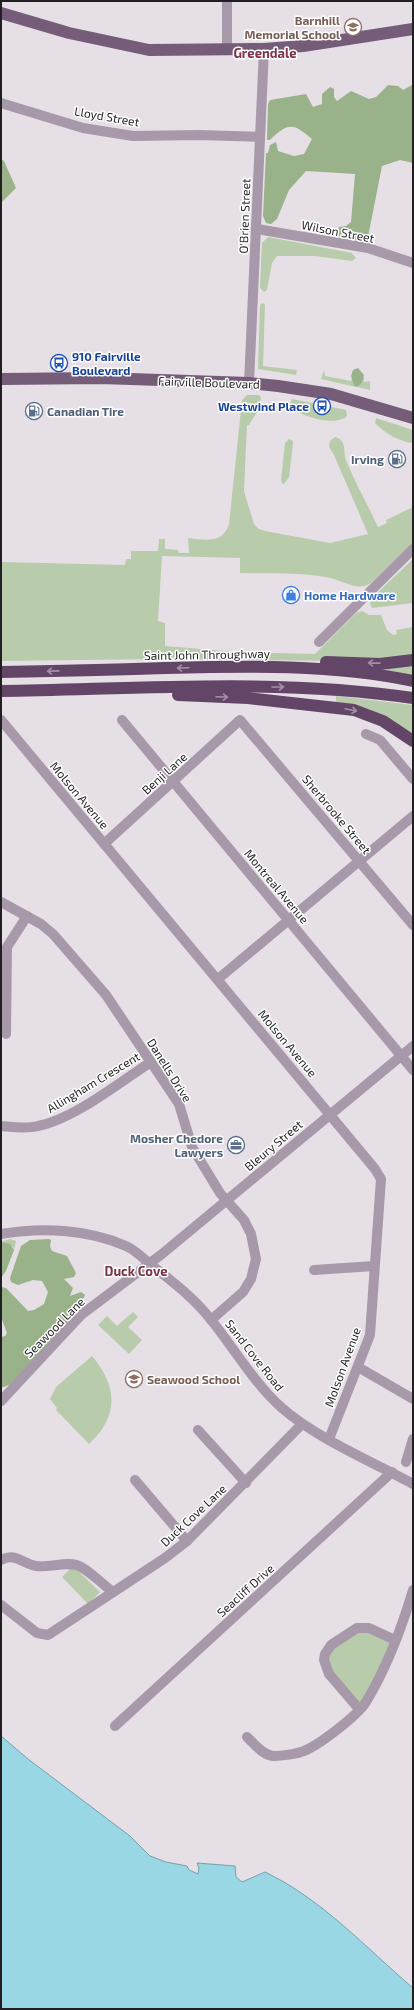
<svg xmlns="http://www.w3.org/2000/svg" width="414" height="2010" viewBox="0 0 414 2010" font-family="'Exo 2',sans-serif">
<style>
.green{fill:#b8ccac}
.forest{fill:#99b28a}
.water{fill:#9ad7e4;stroke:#76a0aa}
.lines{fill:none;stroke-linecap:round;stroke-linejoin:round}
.minor{stroke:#a799a9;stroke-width:10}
.major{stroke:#755c79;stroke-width:12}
.highway{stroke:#634667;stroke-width:12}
.oneway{stroke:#a190a4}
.labels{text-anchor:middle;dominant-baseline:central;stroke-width:3;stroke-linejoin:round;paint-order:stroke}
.education-label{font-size:12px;font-weight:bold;fill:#785e54;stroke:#fff;text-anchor:end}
.street-label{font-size:12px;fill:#211f21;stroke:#fff}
.transit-label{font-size:12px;font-weight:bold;fill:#164399;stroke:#fff;text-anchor:start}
.service-label{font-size:12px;font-weight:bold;fill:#4e5e75;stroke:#fff;text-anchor:end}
.shop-label{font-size:12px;font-weight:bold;fill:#366cbe;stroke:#fff;text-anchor:start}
.neighbourhood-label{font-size:13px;font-weight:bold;fill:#7b3548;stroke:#fff}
</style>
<rect width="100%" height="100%" fill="#e6e0e6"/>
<!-- green -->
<g class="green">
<path d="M268,237L352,253L356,258L352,261L315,256H277L272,263L267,290L264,292L260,288L262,243Z"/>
<path d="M263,303L265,305L263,366L297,370L296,375L258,369L260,305Z"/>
<path d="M324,370L325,376L351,381L352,378L356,387L321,379Z"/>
<path d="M364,375V382L370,381V390L357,387L362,383Z"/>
<path d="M247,395H259L261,398L259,409L249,425H247L244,491L254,524L259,529L265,531L330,543L368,534L334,455L329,447L330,441L335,437C347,440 343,451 346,460C355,483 368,505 378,527L387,523L386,520L413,507V543L371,583C358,592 344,581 330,578C301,572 270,574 240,573V558L162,556L158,621L165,623V646L238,652L315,654L356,613L362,611L369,615H381L387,630L393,635L397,634L396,630L413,627V657L345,661L164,659L1,661V562L125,565L126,559H131V551H158L159,539H165V549L178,550L179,553H189L188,538C205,540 223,544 229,524L242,400Z"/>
<path d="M292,399L346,410L347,416C337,427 296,417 290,404Z"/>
<path d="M376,418L413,430V443C399,442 385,433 375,423Z"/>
<path d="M289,439L293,441V444L289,477L283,485L281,480L285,443Z"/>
<path d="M413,559V603L372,608L370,603L372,598Z"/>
<path d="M413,665V677L387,672V667Z"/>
<path d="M336,696L413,705V736L336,703Z"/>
<path d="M10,1239L16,1241L14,1250L13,1247L1,1242Z"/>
<path d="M133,1312L138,1317L128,1327L142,1340L129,1354L98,1325L107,1316L117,1326Z"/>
<path d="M92,1356C118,1387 119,1416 89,1444L56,1410L57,1408L50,1399L56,1387Z"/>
<path d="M73,1566L100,1592L88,1604L62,1577Z"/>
<path d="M357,1628L395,1640L359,1709L329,1674L325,1654Z"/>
</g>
<!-- forest -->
<g class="forest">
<path d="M413,81V163L400,160L382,166L367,242L338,236L337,234L339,227L346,226L351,222L355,174L306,171L289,190L277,219L271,224L266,223L263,216L266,153H268L270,145L276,142L278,151L294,156L304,154L312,139C294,124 289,121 270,140H267L268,104L270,100L306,94L313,107L322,104V94L330,87L334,89V97L337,101L351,91L369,99L376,97L388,85L398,86L403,90L412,85Z"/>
<path d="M1,159L4,161L16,188L1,203Z"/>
<path d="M358,368L364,375L362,383L357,387L354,385L351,376L353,370Z"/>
<path d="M49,1239L51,1240L50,1246L52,1251L67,1256L76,1273L74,1277L64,1279L73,1288L70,1296L81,1292L85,1295L77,1311L22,1374L9,1385L1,1388V1337L5,1336L7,1333L1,1317V1287L6,1288L28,1311L34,1310L44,1304L48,1292L42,1281L33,1280L18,1285L11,1282L10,1278L21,1246L30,1240Z"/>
<path d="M1,1242L10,1244L14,1250L6,1271L1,1278Z"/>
</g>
<!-- water -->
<path class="water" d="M1,1736L28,1759L130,1836L150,1856L166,1862L187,1866L189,1870L198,1874L199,1868L197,1863L235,1866L236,1877L242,1882L265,1872C323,1900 365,1947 413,1988V2009H1Z"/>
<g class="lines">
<!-- minor -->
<g class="minor">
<path d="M227,49V1"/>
<path d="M1,103L83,128L133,136L200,135L260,137"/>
<path d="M257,229L368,248L413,263"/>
<path d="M249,383L264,49"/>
<path d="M319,642L413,549"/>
<path d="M1,720L375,1169L381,1179L370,1335L329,1439"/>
<path d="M122,720L413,1070"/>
<path d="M366,734L380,740L413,779"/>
<path d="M104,844L240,720L413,925"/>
<path d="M1,902L41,924L53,934L106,995L179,1104L192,1147L220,1193L244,1220L251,1234L256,1259L251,1279L243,1292L211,1320"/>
<path d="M218,979L413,816"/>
<path d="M6,1034L7,947L27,916"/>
<path d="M1,1126C13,1127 26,1129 38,1126C74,1119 120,1082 151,1062"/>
<path d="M1,1234C42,1227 87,1229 126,1246C135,1250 142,1257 150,1264C173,1282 194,1298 212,1321C235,1350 255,1384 282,1408C316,1438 373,1462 413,1484"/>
<path d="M314,1270L374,1266"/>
<path d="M358,1367L413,1399"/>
<path d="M1,1401L81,1315L162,1254L413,1046"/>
<path d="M198,1430L246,1483"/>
<path d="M406,1462L413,1439"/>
<path d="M135,1480L187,1541"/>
<path d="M1,1560C15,1552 23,1564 36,1566C50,1568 70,1560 81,1567C92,1573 102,1584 113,1592"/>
<path d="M1,1605L37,1633L48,1635L165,1558L187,1541L302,1424"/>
<path d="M359,1709L329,1674L324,1660L325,1654L331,1645L357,1628H369L395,1640"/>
<path d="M115,1726L392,1472"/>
<path d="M247,1737C254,1744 264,1756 274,1756C282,1756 296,1754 304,1751C319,1745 357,1716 366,1702C386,1669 402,1627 413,1590"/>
</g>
<!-- major -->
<g class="major">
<path d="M1,13L69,33L149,50L264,49L303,46L413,29"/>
<path d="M1,379L101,378L249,383L278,386L331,394L413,418"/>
</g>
<!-- highway -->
<g class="highway">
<path d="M326,662L380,664L413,660"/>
<path d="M1,672C56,671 110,670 165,668C247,666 332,664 413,681"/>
<path d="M1,691C138,689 278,678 413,698"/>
<path d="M178,695L248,698L354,710L383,721L413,741"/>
</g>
</g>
<!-- one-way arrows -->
<defs><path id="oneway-shaft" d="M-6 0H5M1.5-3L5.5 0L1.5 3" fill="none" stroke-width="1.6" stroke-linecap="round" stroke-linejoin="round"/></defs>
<g class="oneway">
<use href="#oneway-shaft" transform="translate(374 663) rotate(-179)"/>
<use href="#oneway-shaft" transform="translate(183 668) rotate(178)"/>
<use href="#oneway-shaft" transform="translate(53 671) rotate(179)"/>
<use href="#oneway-shaft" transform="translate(278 687)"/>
<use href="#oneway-shaft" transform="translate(222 697) rotate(2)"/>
<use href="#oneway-shaft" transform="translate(351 710) rotate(12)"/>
</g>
<!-- icons -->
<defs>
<g id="school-ring" transform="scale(0.9)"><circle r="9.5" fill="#fff" stroke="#8d6e63" stroke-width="1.5"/><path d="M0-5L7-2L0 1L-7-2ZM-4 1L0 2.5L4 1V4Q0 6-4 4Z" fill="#8d6e63"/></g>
<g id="bus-ring" transform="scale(0.9)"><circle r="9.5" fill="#fff" stroke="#1a4fb4" stroke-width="1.5"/><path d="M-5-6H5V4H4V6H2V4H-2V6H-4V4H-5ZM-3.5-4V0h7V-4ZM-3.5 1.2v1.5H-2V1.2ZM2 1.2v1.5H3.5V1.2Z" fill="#1a4fb4"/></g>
<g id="fuel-ring" transform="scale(0.9)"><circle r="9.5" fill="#fff" stroke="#5c6f8a" stroke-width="1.5"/><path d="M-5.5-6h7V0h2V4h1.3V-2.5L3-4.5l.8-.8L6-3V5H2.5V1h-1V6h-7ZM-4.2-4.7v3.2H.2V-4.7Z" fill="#5c6f8a"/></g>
<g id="shop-ring" transform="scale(0.9)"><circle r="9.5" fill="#fff" stroke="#3f7fe0" stroke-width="1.5"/><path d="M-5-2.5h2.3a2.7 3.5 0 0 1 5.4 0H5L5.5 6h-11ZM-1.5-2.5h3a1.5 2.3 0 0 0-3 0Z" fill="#3f7fe0"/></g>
<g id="office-ring" transform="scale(0.9)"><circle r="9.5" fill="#fff" stroke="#5c6f8a" stroke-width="1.5"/><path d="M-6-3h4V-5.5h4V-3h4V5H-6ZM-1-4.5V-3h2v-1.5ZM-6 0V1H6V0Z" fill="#5c6f8a"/></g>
</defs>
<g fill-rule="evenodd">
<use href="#school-ring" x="353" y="27"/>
<use href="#bus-ring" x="59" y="363"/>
<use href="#bus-ring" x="322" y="406"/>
<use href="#fuel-ring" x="34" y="411"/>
<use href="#fuel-ring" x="397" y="459"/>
<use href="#shop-ring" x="291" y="595"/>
<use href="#office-ring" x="236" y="1145"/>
<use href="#school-ring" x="134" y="1379"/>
</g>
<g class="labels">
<!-- education labels -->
<g class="education-label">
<text x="340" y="20">Barnhill<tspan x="340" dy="14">Memorial School</tspan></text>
<text x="147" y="1379" text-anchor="start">Seawood School</text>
</g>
<!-- street labels -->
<g class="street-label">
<text transform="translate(107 116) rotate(10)">Lloyd Street</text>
<text transform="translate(244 216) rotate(-88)">O'Brien Street</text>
<text transform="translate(338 231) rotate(11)">Wilson Street</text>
<text transform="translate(209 382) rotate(2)">Fairville Boulevard</text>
<text transform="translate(207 654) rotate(-1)">Saint John Throughway</text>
<text transform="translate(164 773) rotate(-42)">Benji Lane</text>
<text transform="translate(80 795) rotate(50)">Molson Avenue</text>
<text transform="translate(337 814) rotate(50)">Sherbrooke Street</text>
<text transform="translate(277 886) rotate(50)">Montreal Avenue</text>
<text transform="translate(288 1043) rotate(50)">Molson Avenue</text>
<text transform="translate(170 1070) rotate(58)">Danells Drive</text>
<text transform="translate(93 1082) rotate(-31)">Allingham Crescent</text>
<text transform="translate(273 1145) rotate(-40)">Bleury Street</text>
<text transform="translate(54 1327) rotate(-45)">Seawood Lane</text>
<text transform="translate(255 1355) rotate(52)">Sand Cove Road</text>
<text transform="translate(342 1367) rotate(-70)">Molson Avenue</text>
<text transform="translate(193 1515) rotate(-43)">Duck Cove Lane</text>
<text transform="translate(245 1590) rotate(-42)">Seacliff Drive</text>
</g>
<!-- transit labels -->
<g class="transit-label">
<text x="72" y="356">910 Fairville<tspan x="72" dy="14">Boulevard</tspan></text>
<text x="309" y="406" text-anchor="end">Westwind Place</text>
</g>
<!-- service labels -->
<g class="service-label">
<text x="47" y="411" text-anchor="start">Canadian Tire</text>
<text x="384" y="459">Irving</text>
<text x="223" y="1138">Mosher Chedore<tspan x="223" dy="14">Lawyers</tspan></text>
</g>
<!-- shop labels -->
<g class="shop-label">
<text x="304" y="595">Home Hardware</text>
</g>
<!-- neighbourhood labels -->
<g class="neighbourhood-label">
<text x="265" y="53">Greendale</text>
<text x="136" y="1271">Duck Cove</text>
</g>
</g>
<!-- border -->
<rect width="414" height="2010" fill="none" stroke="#211f21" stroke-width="4"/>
</svg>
